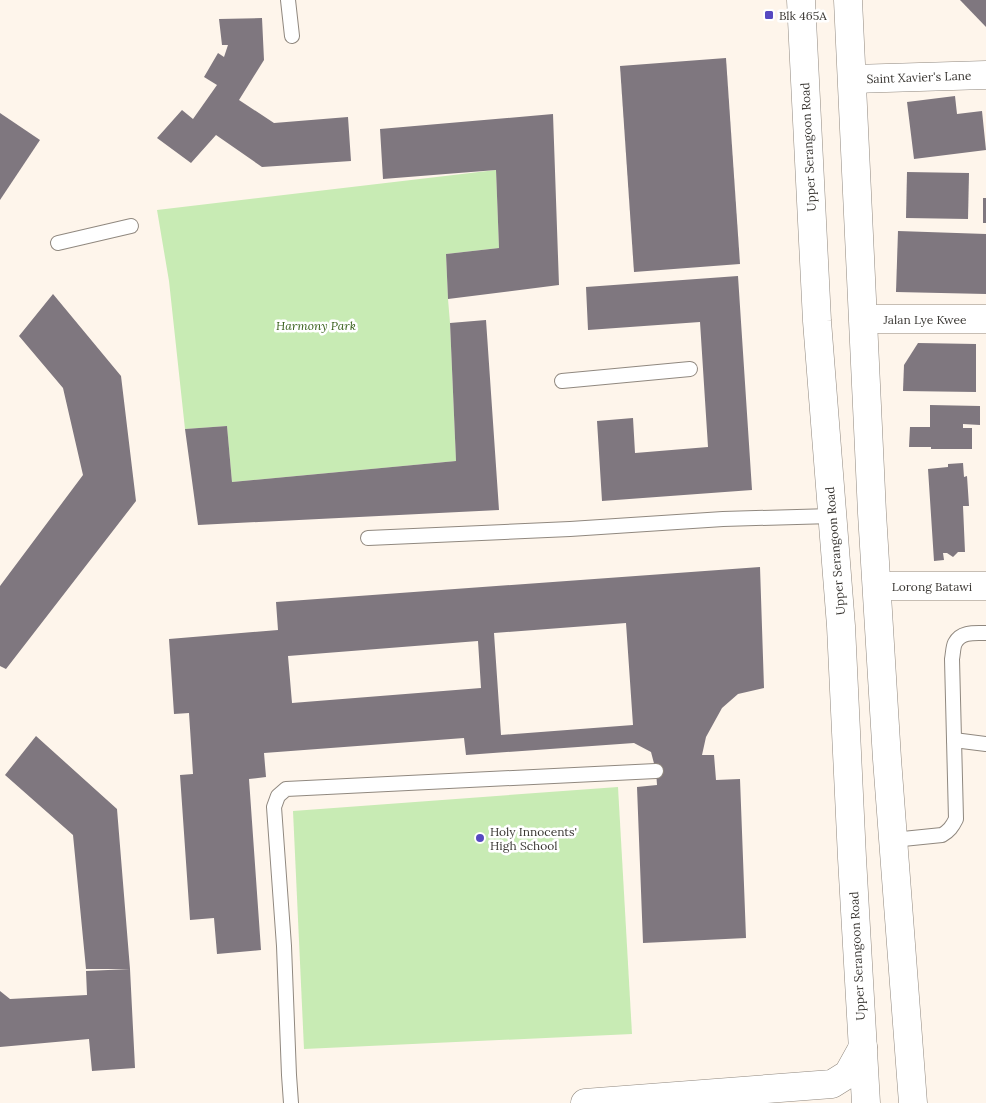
<svg xmlns="http://www.w3.org/2000/svg" width="986" height="1103" viewBox="0 0 986 1103" font-family="Lora,serif">
<style>
.green{fill:#c8ebb4}
.building{fill:#7f777f;fill-rule:evenodd}
.lines{fill:none;stroke-linecap:round;stroke-linejoin:round}
.lane-casing{stroke:#90887f;stroke-width:16}
.street-casing{stroke:#90887f;stroke-width:29}
.secondary-casing{stroke:#90887f;stroke-width:29}
.primary-casing{stroke:#90887f;stroke-width:29}
.lane{stroke:#fff;stroke-width:14}
.street{stroke:#fff;stroke-width:28}
.secondary{stroke:#fff;stroke-width:28}
.primary{stroke:#fff;stroke-width:28}
.poi-dot{fill:#5749c1;stroke:#fff;stroke-width:2}
.labels{text-anchor:middle;dominant-baseline:central;stroke-width:5;stroke-linejoin:round;paint-order:stroke}
.poi-label{font-size:12px;fill:#3b3834;stroke:#fff;text-anchor:start}
.street-label{font-size:12px;fill:#3b3834;stroke:#fff}
.park-label{font-size:12px;font-style:italic;fill:#385f1a;stroke:#fff}
</style>
<rect width="100%" height="100%" fill="#fef5eb"/>
<!-- green -->
<g class="green">
<path d="M496,170L499,248L446,254L448,299L450,323L456,461L232,482L227,426L185,429L169,281L157,210Z"/>
<path d="M618,787L632,1034L304,1049L293,811Z"/>
</g>
<!-- building -->
<g class="building">
<path d="M960,0H986V27Z"/>
<path d="M262,18L264,60L239,100L274,123L348,117L351,161L262,167L216,135L191,163L157,138L182,110L193,119L217,85L204,77L218,53L224,57L228,45H222L219,19Z"/>
<path d="M726,58L740,264L634,272L620,66Z"/>
<path d="M955,96L957,114L982,111L986,150L914,159L907,102Z"/>
<path d="M0,113L40,140L0,200Z"/>
<path d="M553,114L559,285L448,299L446,254L499,248L496,170L383,179L380,129Z"/>
<path d="M907,172L969,173L968,219L906,218Z"/>
<rect x="983" y="198" width="3" height="25"/>
<path d="M898,231L986,234V294L896,292Z"/>
<path d="M738,276L752,490L602,501L597,421L633,418L635,453L708,447L700,322L588,330L586,287Z"/>
<path d="M53,294L121,376L136,501L6,669L0,666V586L83,475L63,388L19,336Z"/>
<path d="M486,320L499,510L198,525L185,429L227,426L232,482L456,461L450,323Z"/>
<path d="M918,343L976,344V392L903,391L904,365Z"/>
<path d="M930,405L980,406V425L963,424V428H972V449H931V447H909L910,427H930Z"/>
<path d="M963,463L964,477L967,476L969,506H963L965,552H958L953,557L947,553H943L944,560L934,561L928,469L948,467V464Z"/>
<path d="M760,567L764,688L738,694L722,708L706,737L702,755H714L716,780L740,779L746,938L643,943L637,787L657,785L656,771L651,752L634,743L466,755L464,738L264,753L266,777L249,779L261,950L217,954L214,918L190,920L180,775L193,774L189,713L174,714L169,639L278,630L276,602ZM626,623L633,725L501,735L494,633ZM478,641L481,688L292,703L288,656Z"/>
<path d="M36,736L117,809L130,969H86L73,835L5,775Z"/>
<path d="M130,969L135,1068L92,1071L89,1039L0,1047V991L10,999L87,995L86,971Z"/>
</g>
<g class="lines">
<!-- lane casing -->
<g class="lane-casing">
<g id="lane">
<path d="M288,0L292,36"/>
<path d="M58,243L131,226"/>
<path d="M562,381L690,369"/>
<path d="M368,538L570,529L723,519L832,516"/>
<path d="M954,740L986,744"/>
<path d="M893,840L942,835C949,831 952,827 956,819L952,659C953,654 953,647 955,643C961,631 976,633 986,633"/>
<path d="M291,1103L289,1075L284,946L274,807L278,796L286,789L656,771"/>
</g>
</g>
<!-- street casing -->
<g class="street-casing">
<g id="street">
<path d="M853,79L986,75"/>
<path d="M864,319H986"/>
<path d="M877,586H986"/>
</g>
</g>
<!-- secondary casing -->
<g class="secondary-casing">
<path id="secondary" d="M585,1103L832,1084L848,1074L863,1047"/>
</g>
<!-- primary casing -->
<g class="primary-casing">
<g id="primary">
<path d="M801,0L817,321L841,626L852,858L866,1103"/>
<path d="M848,0L872,513L887,759L913,1103"/>
</g>
</g>
<!-- lane -->
<use href="#lane" class="lane"/>
<!-- street -->
<use href="#street" class="street"/>
<!-- secondary -->
<use href="#secondary" class="secondary"/>
<!-- primary -->
<use href="#primary" class="primary"/>
</g>
<!-- markers -->
<g class="poi-dot">
<rect x="764" y="10" width="10" height="10" rx="2.5"/>
<circle cx="480" cy="838" r="5"/>
</g>
<g class="labels">
<!-- poi labels -->
<g class="poi-label">
<text x="779" y="15">Blk 465A</text>
<text x="490" y="831">Holy Innocents'<tspan x="490" dy="14">High School</tspan></text>
</g>
<!-- street labels -->
<g class="street-label">
<text transform="translate(919 77) rotate(-2)">Saint Xavier's Lane</text>
<text transform="translate(808 147) rotate(-93)">Upper Serangoon Road</text>
<text x="925" y="319">Jalan Lye Kwee</text>
<text transform="translate(835 551) rotate(-95)">Upper Serangoon Road</text>
<text x="932" y="586">Lorong Batawi</text>
<text transform="translate(857 956) rotate(-93)">Upper Serangoon Road</text>
</g>
<!-- park labels -->
<g class="park-label">
<text x="316" y="325">Harmony Park</text>
</g>
</g>
</svg>
